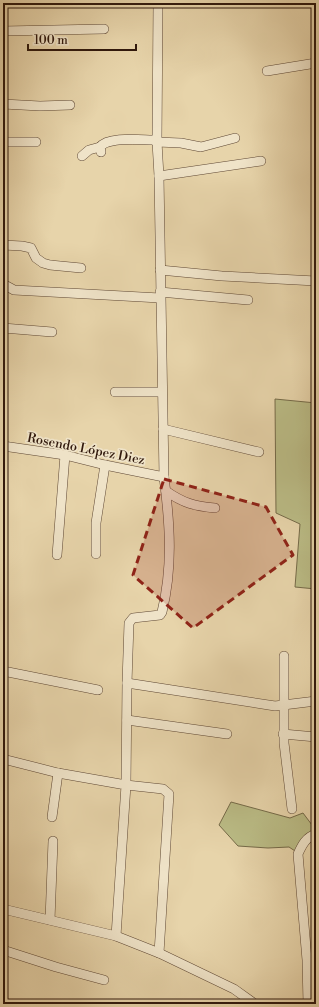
<svg xmlns="http://www.w3.org/2000/svg" width="319" height="1007" viewBox="0 0 319 1007" font-family="'Libre Bodoni',serif">
<style>
.green{fill:#babb85;stroke:#756a48}
.lines{fill:none;stroke-linecap:round;stroke-linejoin:round}
.minor-casing{stroke:#5e4734;stroke-width:10}
.minor{stroke:#efe3c8;stroke-width:9}
.marked{fill:#8f2418;fill-opacity:0.2;stroke:#8f2418;stroke-width:3;stroke-dasharray:8 5;stroke-linejoin:round}
.labels{text-anchor:middle;dominant-baseline:central;stroke-width:3.5;stroke-linejoin:round;paint-order:stroke}
.street-label{font-size:13px;fill:#30180c;stroke:#efe3c8}
</style>
<rect width="100%" height="100%" fill="#e7d4aa"/>
<filter id="stains"><feTurbulence type="fractalNoise" baseFrequency=".005" numOctaves="4"/><feColorMatrix values="0 0 0 0 .2 0 0 0 0 .09 0 0 0 0 .02 0 0 0 .5 -.17"/></filter>
<radialGradient id="worn" r=".72"><stop offset=".6" stop-color="#630" stop-opacity="0"/><stop offset="1" stop-color="#630" stop-opacity=".3"/></radialGradient>
<!-- green -->
<g class="green">
<path d="M275,399L316,403V589L295,587L300,524L276,513Z"/>
<path d="M231,802L290,818L303,813L312,825L316,823V831C304,833 300,840 295,851L289,847L268,848L238,846L219,825Z"/>
</g>
<g class="lines">
<!-- minor casing -->
<g class="minor-casing">
<g id="minor">
<path d="M158,3L157,142L159,176L164,477C170,524 173,567 162,612L160,615L133,618L129,623L127,683L126,785L163,789L169,794L159,953"/>
<path d="M3,31L104,29"/>
<path d="M267,71L316,63"/>
<path d="M3,104L40,106L70,105"/>
<path d="M3,142H36"/>
<path d="M101,152L100,147C108,136 141,140 153,140L157,142L181,143L201,147L235,138"/>
<path d="M82,156L89,150L100,147"/>
<path d="M159,176L261,161"/>
<path d="M3,245L22,246L31,248L36,258L43,263L50,265L81,268"/>
<path d="M160,270L222,276L316,281"/>
<path d="M3,284L14,290L160,298"/>
<path d="M160,292L248,300"/>
<path d="M3,328L52,332"/>
<path d="M115,392H162"/>
<path d="M163,429L259,452"/>
<path d="M3,446L65,455L105,465L164,477"/>
<path d="M166,491C183,503 194,506 215,508"/>
<path d="M96,554V523L105,465"/>
<path d="M57,555L65,455"/>
<path d="M284,656V743L292,809"/>
<path d="M3,671L98,690"/>
<path d="M127,683L275,706L316,701"/>
<path d="M127,720L227,734"/>
<path d="M283,734L316,737"/>
<path d="M3,759L58,773L126,785L116,936"/>
<path d="M52,817L58,773"/>
<path d="M3,909L116,936L159,953L234,989L255,1004"/>
<path d="M50,920L53,841"/>
<path d="M3,950L56,967L104,980"/>
<path d="M308,1004L307,960L298,854C302,845 306,837 316,834"/>
</g>
</g>
<!-- minor -->
<use href="#minor" class="minor"/>
</g>
<!-- marked area -->
<path class="marked" d="M164,479L266,507L293,555L193,628L133,575Z"/>
<g class="labels">
<!-- street labels -->
<g class="street-label">
<text transform="translate(86 449) rotate(11)">Rosendo López Diez</text>
</g>
</g>
<!-- margin -->
<rect width="319" height="1007" fill="none" stroke="#e7d4aa" stroke-width="16"/>
<rect x="4" y="4" width="311" height="999" fill="none" stroke="#30180c" stroke-width="2"/>
<rect x="8" y="8" width="303" height="991" fill="none" stroke="#30180c"/>
<!-- scale -->
<path d="M28 44v6h108v-6" fill="none" stroke="#30180c" stroke-width="2"/>
<text x="34" y="44" font-size="12" fill="#30180c" stroke="#efe3c8" stroke-width="3" paint-order="stroke">100 m</text>
<rect width="100%" height="100%" filter="url(#stains)"/>
<rect width="100%" height="100%" fill="url(#worn)"/>
</svg>
